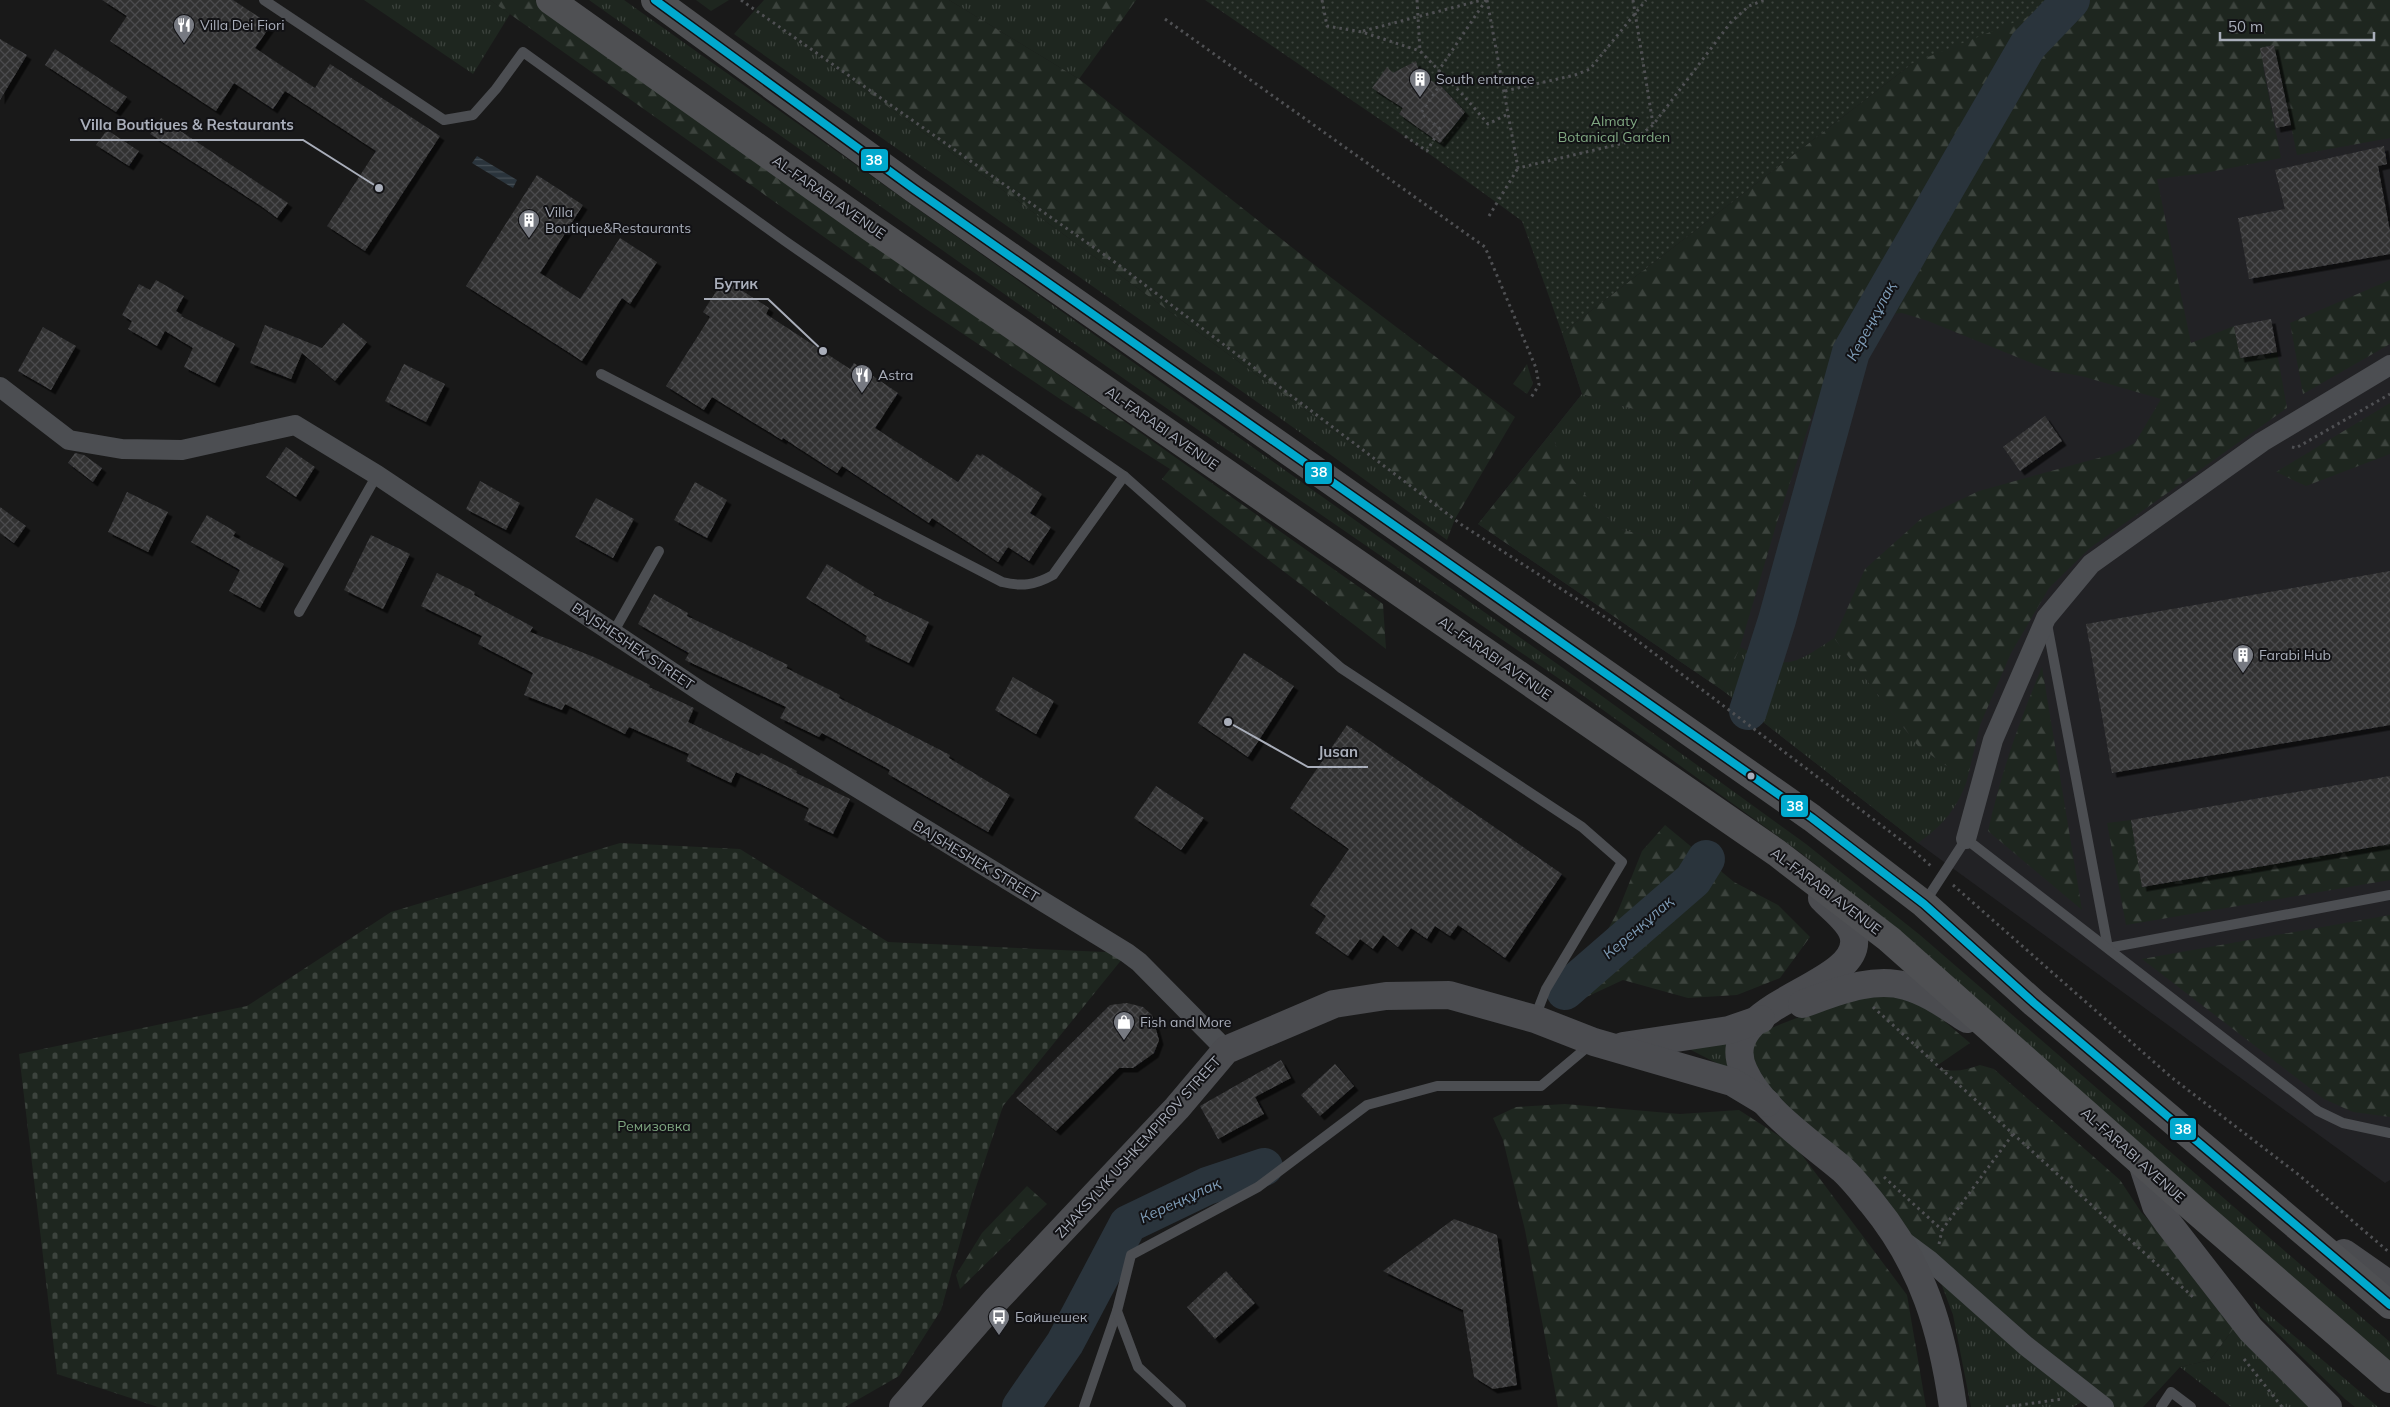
<svg xmlns="http://www.w3.org/2000/svg" width="2390" height="1407" viewBox="0 0 2390 1407" font-family="Mulish,sans-serif">
<style>
.built{fill:#222225}
.grass{fill:url(#grass-tufts)}
.forest{fill:url(#forest-firs)}
.cemetery{fill:url(#cemetery-stones)}
.park{fill:url(#park-dots)}
.water{fill:url(#water-rules)}
.lines{fill:none;stroke-linecap:round;stroke-linejoin:round}
.river{stroke:#2a343c;stroke-width:38}
.building{fill:url(#building-cross-hatch);filter:url(#shadow)}
.path{stroke:#4f5053;stroke-width:3;stroke-dasharray:2.5 4;stroke-linecap:butt}
.lane{stroke:#4c4e52;stroke-width:10}
.street{stroke:#4c4e52;stroke-width:20}
.secondary{stroke:#4b4c50;stroke-width:28}
.primary{stroke:#4f5053;stroke-width:28}
.bus-1-casing{stroke:#121215;stroke-width:11}
.bus-1{stroke:#00a9ce;stroke-width:8}
.bus-dot{fill:#a9aeba;stroke:#121215;stroke-width:2}
.labels{text-anchor:middle;dominant-baseline:central;stroke-width:4;stroke-linejoin:round;paint-order:stroke}
.poi-label{font-size:14px;fill:#a9aeba;stroke:#121215;text-anchor:start}
.park-label{font-size:14px;fill:#7fa781;stroke:#121215}
.street-label{font-size:14px;fill:#a9aeba;stroke:#121215}
.water-label{font-size:15px;font-style:italic;fill:#7e9cb7;stroke:#121215}
.leader{fill:none;stroke:#a9aeba;stroke-width:2}
.callout-dot{fill:#a9aeba;stroke:#121215;stroke-width:2}
.callout-label{font-size:15px;text-anchor:middle;font-weight:bold;fill:#a9aeba;stroke:#121215;stroke-width:4;stroke-linejoin:round;paint-order:stroke}
.line-badge{stroke:#121215;stroke-width:2}
.badge-label{font-size:14px;text-anchor:middle;font-weight:bold;fill:#fff}
</style>
<defs>
<pattern id="grass-tufts" width="24" height="20" patternUnits="userSpaceOnUse" patternTransform="scale(1.25)"><rect width="24" height="20" fill="#1e261f"/><path d="M3 7l-1-3M5 7V3M7 7l1-3M15 17l-1-3M17 17v-4M19 17l1-3" fill="none" stroke="#3c433d"/></pattern>
<pattern id="forest-firs" width="22" height="20" patternUnits="userSpaceOnUse" patternTransform="scale(1.25)"><rect width="22" height="20" fill="#1e261f"/><path d="M5 1l3.5 6h-7zM16 11l3.5 6h-7z" fill="#3c433d"/></pattern>
<pattern id="cemetery-stones" width="16" height="16" patternUnits="userSpaceOnUse" patternTransform="scale(1.25)"><rect width="16" height="16" fill="#1e261f"/><path d="M2 7V4a2 2 0 0 1 4 0v3zM10 15v-3a2 2 0 0 1 4 0v3z" fill="#3c433d"/></pattern>
<pattern id="park-dots" width="8" height="8" patternUnits="userSpaceOnUse" patternTransform="scale(1.25)"><rect width="8" height="8" fill="#1e261f"/><path d="M2 2h.1M6 6h.1" fill="none" stroke="#3c433d" stroke-width="1.8" stroke-linecap="round"/></pattern>
<pattern id="water-rules" width="6" height="5" patternUnits="userSpaceOnUse" patternTransform="scale(1.25)"><rect width="6" height="5" fill="#2a343c"/><path d="M0 2.5h6" fill="none" stroke="#464f56"/></pattern>
<pattern id="building-cross-hatch" width="8" height="8" patternUnits="userSpaceOnUse" patternTransform="scale(1.25)"><rect width="8" height="8" fill="#313132"/><path d="M0 0l8 8M0 8l8-8" fill="none" stroke="#4c4c4e"/></pattern>
<filter id="shadow"><feDropShadow dx="4.5" dy="4.5" stdDeviation="0" flood-color="#0009"/></filter>
</defs>
<rect width="100%" height="100%" fill="#191919"/>
<!-- built -->
<path class="built" d="M2390,0V1180L2385,1183L1918,843L1722,690L1478,524L1582,394L1562,333Z"/>
<!-- grass -->
<g class="grass">
<path d="M364,0H490L510,14L473,74Z"/>
<path d="M589,0H624L1577,678L1806,844L1920,935L2390,1342V1365L1910,941L1801,853L1574,689L1130,383Z"/>
<path d="M696,0H729L711,11Z"/>
<path d="M949,0H1136L1079,79Z"/>
<path d="M755,10L1455,519L1447,540L1294,428L734,34Z"/>
<path d="M1527,364L1533,384L1527,394L1513,384Z"/>
<path d="M1582,394L1633,409L1669,426L1691,458L1694,487L1686,520L1665,539L1622,530L1594,506L1566,471L1551,433Z"/>
<path d="M1834,638L1918,746L1967,780C1958,808 1942,826 1918,843L1722,690L1740,647C1787,670 1791,667 1834,638Z"/>
<path d="M1724,1041L1733,1056L1736,1073L1689,1049Z"/>
<path d="M1938,1275L2083,1401L2073,1407H1971L1953,1315Z"/>
<path d="M2253,1301L2378,1407H2355L2345,1399L2260,1316Z"/>
<path d="M2234,1328L2311,1407H2231L2180,1367L2210,1360Z"/>
</g>
<!-- forest -->
<g class="forest">
<path d="M490,0H535L547,8L995,330L1383,604L1386,649L1162,479L1170,469L1063,401L920,305Z"/>
<path d="M764,0H949L1079,79L1308,260L1515,417L1455,519L755,10Z"/>
<path d="M1080,0H1136L1119,24Z"/>
<path d="M1951,0H2390V138L2297,155L2278,62L2263,66L2281,158L2205,173L2157,179L2191,343L2234,326L2241,358L2277,352L2287,408L2090,548L2049,588L2011,653L1980,725L1967,780L1918,746L1834,638L1865,569L1922,518L1979,491L2113,454L2135,443L2161,399L2081,376L2051,371L1928,321L1902,313L1876,315L1860,321L1846,335L1812,416L1777,522L1740,647L1722,690L1478,524L1551,433L1566,471L1594,506L1622,530L1665,539L1686,520L1694,487L1691,458L1669,426L1633,409L1582,394L1562,333L1913,63Z"/>
<path d="M2390,280V344L2303,394L2290,323Z"/>
<path d="M2390,403V454L2306,486L2276,472Z"/>
<path d="M2042,667L2082,910L1988,831C2001,773 2019,722 2042,667Z"/>
<path d="M2131,820L2143,887L2390,844V880L2126,925L2107,823Z"/>
<path d="M1665,825L1734,882L1778,905L1810,937L1780,978L1737,995L1688,998L1623,980L1565,1007L1618,911L1642,851Z"/>
<path d="M2390,915V1117L2353,1112L2324,1099L2142,959Z"/>
<path d="M1899,991L1937,1015L1970,1043L1935,1067C1951,1073 1964,1071 1980,1065L1994,1069L2120,1180L2141,1212L2176,1248L2234,1328L2210,1360L2180,1367L2143,1407H2104L2046,1361L1779,1115L1749,1055L1754,1036C1799,1014 1850,1000 1899,991Z"/>
<path d="M1565,1104L1680,1114L1739,1110L1796,1147L1907,1295L1926,1407H1558L1525,1230L1503,1140L1493,1118L1516,1107Z"/>
<path d="M1027,1186L1047,1204L960,1289L956,1275L982,1233Z"/>
</g>
<!-- cemetery -->
<path class="cemetery" d="M620,843L740,849L888,942L1127,953L1003,1106L974,1193L941,1310L899,1376L845,1407H158L57,1374L19,1054L247,1006L391,912Z"/>
<!-- park -->
<path class="park" d="M1205,0H2070L1913,63L1562,333L1522,221L1413,142Z"/>
<!-- water -->
<path class="water" d="M477,156L517,180L513,188L472,163Z"/>
<g class="lines">
<!-- river -->
<g class="river">
<path d="M1748,711L1777,620L1851,352L2028,45L2071,0"/>
<path d="M1565,991L1693,880L1706,859"/>
<path d="M1021,1407L1065,1343L1128,1224L1207,1186L1264,1167"/>
</g>
</g>
<!-- building -->
<g class="building">
<path d="M102,0H233L271,25L255,48L315,88L330,64L440,136L365,251L327,226L376,151L285,91L273,109L234,83L216,111L110,41L127,16Z"/>
<path d="M0,39L27,55L0,100Z"/>
<path d="M2274,45L2291,125L2276,128L2260,48Z"/>
<path d="M55,49L127,97L116,112L45,65Z"/>
<path d="M1416,61L1420,75L1440,85L1465,112L1440,143L1399,114L1403,108L1372,88L1387,67L1393,73Z"/>
<path d="M161,118L288,203L277,218L261,206L150,134Z"/>
<path d="M107,130L139,151L129,166L96,145Z"/>
<path d="M2384,146L2387,164L2378,166L2390,231V254L2249,279L2238,218L2285,209L2275,170Z"/>
<path d="M537,175L583,205L540,273L580,299L620,238L657,262L630,304L622,298L582,361L466,286Z"/>
<path d="M724,279L769,308L766,314L850,369L854,363L898,393L875,428L958,482L977,454L981,456L982,454L1042,494L1030,513L1051,527L1029,561L1008,547L998,562L932,518L929,523L842,466L837,473L783,438L782,440L712,397L704,410L666,386L710,317L703,312Z"/>
<path d="M156,280L184,296L176,311L182,315L181,316L235,344L215,383L184,367L193,348L165,331L157,346L128,329L132,321L122,315L139,284L150,290Z"/>
<path d="M2271,319L2277,352L2240,358L2234,326Z"/>
<path d="M343,323L367,342L335,381L302,353L291,379L250,363L265,325L322,348Z"/>
<path d="M43,327L76,346L51,390L18,371Z"/>
<path d="M404,364L445,384L426,422L385,401Z"/>
<path d="M2045,416L2062,441L2020,471L2003,447Z"/>
<path d="M286,447L315,467L296,497L266,477Z"/>
<path d="M75,453L84,455L102,468L93,482L68,463Z"/>
<path d="M480,481L520,503L506,530L466,509Z"/>
<path d="M695,482L727,500L707,538L674,520Z"/>
<path d="M127,492L168,512L148,552L108,532Z"/>
<path d="M596,498L634,519L613,558L575,537Z"/>
<path d="M0,507L26,526L14,543L0,533Z"/>
<path d="M207,515L236,532L233,536L284,564L260,608L229,591L240,570L191,542Z"/>
<path d="M371,535L410,554L383,609L344,590Z"/>
<path d="M827,564L874,593L873,595L929,622L909,663L865,641L867,636L806,598Z"/>
<path d="M2390,571V725L2112,773L2086,624Z"/>
<path d="M437,573L475,592L474,595L533,627L530,632L594,657L650,685L649,687L694,708L688,722L759,756L761,753L797,771L796,773L850,799L833,834L804,820L809,808L736,772L731,783L686,761L689,754L629,727L625,734L565,704L562,710L524,695L533,673L478,644L482,636L421,606Z"/>
<path d="M654,594L688,613L687,616L788,665L786,668L840,695L839,698L950,755L949,758L1010,795L988,832L888,774L890,770L822,733L819,737L780,718L786,707L685,660L689,653L638,624Z"/>
<path d="M1244,653L1294,686L1248,757L1198,723Z"/>
<path d="M1013,677L1054,701L1036,734L995,710Z"/>
<path d="M1347,725L1562,874L1505,958L1458,925L1450,936L1435,926L1427,939L1411,928L1398,947L1383,935L1373,949L1360,939L1348,956L1315,933L1326,916L1310,905L1349,849L1290,808Z"/>
<path d="M2390,776V844L2142,887L2131,820Z"/>
<path d="M1156,786L1204,818L1181,850L1134,818Z"/>
<path d="M1127,1003L1143,1007L1152,1015L1159,1040L1154,1053L1133,1068H1119L1056,1131L1016,1098L1110,1005Z"/>
<path d="M1281,1060L1291,1078L1255,1097L1264,1114L1218,1139L1200,1106Z"/>
<path d="M1335,1064L1354,1086L1320,1116L1301,1095Z"/>
<path d="M1454,1219L1497,1235L1517,1385L1493,1389L1474,1377L1463,1310L1383,1271Z"/>
<path d="M1226,1271L1255,1303L1215,1339L1187,1307Z"/>
</g>
<g class="lines">
<!-- path -->
<g class="path">
<path d="M741,0L1116,263L1462,525L1614,623L1906,844L1931,866"/>
<path d="M1322,0L1327,26L1362,32L1420,51L1463,95L1488,124L1508,114"/>
<path d="M1417,0L1420,51"/>
<path d="M1487,0L1518,168L1633,141L1653,125L1731,22L1749,6L1764,0"/>
<path d="M1633,0L1653,124"/>
<path d="M1165,19L1485,247L1536,368L1539,385L1530,399"/>
<path d="M1363,31L1482,0"/>
<path d="M1505,91L1575,75L1590,69L1646,0"/>
<path d="M1405,136L1427,151L1440,129L1421,113L1440,85L1439,70L1486,0"/>
<path d="M1489,216L1518,168"/>
<path d="M2292,447L2296,448L2390,394"/>
<path d="M1953,885L2171,1077L2299,1175L2390,1253"/>
<path d="M1873,1007L2193,1297"/>
<path d="M1884,1177L1942,1230L2013,1134"/>
<path d="M1939,1244L1942,1230"/>
<path d="M2244,1359L2282,1407"/>
<path d="M2006,1407L2062,1399"/>
</g>
<!-- lane -->
<g class="lane">
<path d="M264,0L444,120L473,115L496,89L523,52L785,241L1124,476L1341,668L1582,827L1622,862L1546,989L1535,1017"/>
<path d="M601,374L1002,582C1022,587 1035,585 1053,575L1124,476"/>
<path d="M299,612L377,475"/>
<path d="M2047,624L2108,948L2390,895"/>
<path d="M613,633L659,551"/>
<path d="M1925,902L1966,839L2318,1111L2343,1123L2390,1133"/>
<path d="M1084,1407L1117,1311"/>
<path d="M1181,1407L1138,1367L1117,1311L1131,1255L1258,1187L1367,1105L1437,1086H1541L1591,1044"/>
<path d="M2161,1407L2171,1392L2191,1407"/>
</g>
<!-- street -->
<g class="street">
<path d="M0,387L69,440L122,449L182,450L295,425L377,475L703,693L1127,953L1139,962L1226,1050"/>
<path d="M1966,839L1993,740L2046,618L2091,564L2262,442L2390,365"/>
<path d="M1902,1240L1929,1260L2026,1346L2104,1407"/>
</g>
<!-- secondary -->
<g class="secondary">
<path d="M1822,898C1832,909 1853,923 1854,939C1860,989 1712,1003 1744,1071C1761,1109 1810,1142 1842,1169C1853,1179 1863,1192 1872,1203C1923,1265 1942,1329 1953,1407"/>
<path d="M1802,1004C1834,993 1872,976 1906,986C1928,992 1948,1007 1967,1019"/>
<path d="M1623,1046L1729,1030L1761,1019"/>
<path d="M2142,1163L2156,1206L2168,1223L2251,1330L2328,1407"/>
<path d="M2344,1253L2390,1285"/>
<path d="M903,1407L997,1299L1177,1108L1226,1050L1334,1004L1386,996L1449,995L1535,1019L1594,1042L1732,1082L1767,1103"/>
</g>
<!-- primary -->
<g class="primary">
<path d="M550,0L870,227L1777,853L1889,939L2196,1211L2390,1379"/>
<path d="M655,0L914,189L1812,818L1924,904L2034,1003L2390,1305"/>
</g>
<!-- bus-1 casing -->
<g class="bus-1-casing">
<path id="bus-1" d="M655,0L914,189L1812,818L1924,904L2034,1003L2390,1305"/>
</g>
<!-- bus-1 -->
<use href="#bus-1" class="bus-1"/>
</g>
<!-- icons -->
<defs>
<g id="restaurant-pin" transform="scale(1.125)"><path d="M0 17L-7.5 6A9.5 9.5 0 1 1 7.5 6Z" fill="#777a82" stroke="#121215"/><path d="M-5-6h1v4h1v-4h1v4h1v-4h1v5L-1.5 .5V6h-2V.5L-5-1ZM5-6V6H3V1.5H1.5Q1.5-4 5-6Z" fill="#fff"/></g>
<g id="building-pin" transform="scale(1.125)"><path d="M0 17L-7.5 6A9.5 9.5 0 1 1 7.5 6Z" fill="#777a82" stroke="#121215"/><path d="M-4-6H4V6H1V3H-1V6H-4ZM-2.5-4.3h1.7v1.8h-1.7ZM.8-4.3h1.7v1.8H.8ZM-2.5-1h1.7V.8h-1.7ZM.8-1h1.7V.8H.8Z" fill="#fff"/></g>
<g id="shop-pin" transform="scale(1.125)"><path d="M0 17L-7.5 6A9.5 9.5 0 1 1 7.5 6Z" fill="#777a82" stroke="#121215"/><path d="M-5-2.5h2.3a2.7 3.5 0 0 1 5.4 0H5L5.5 6h-11ZM-1.5-2.5h3a1.5 2.3 0 0 0-3 0Z" fill="#fff"/></g>
<g id="bus-pin" transform="scale(1.125)"><path d="M0 17L-7.5 6A9.5 9.5 0 1 1 7.5 6Z" fill="#777a82" stroke="#121215"/><path d="M-5-6H5V4H4V6H2V4H-2V6H-4V4H-5ZM-3.5-4V0h7V-4ZM-3.5 1.2v1.5H-2V1.2ZM2 1.2v1.5H3.5V1.2Z" fill="#fff"/></g>
</defs>
<g fill-rule="evenodd">
<use href="#restaurant-pin" x="184" y="25"/>
<use href="#building-pin" x="1420" y="79"/>
<use href="#building-pin" x="529" y="220"/>
<use href="#restaurant-pin" x="862" y="375"/>
<use href="#building-pin" x="2243" y="655"/>
<use href="#shop-pin" x="1124" y="1022"/>
<use href="#bus-pin" x="999" y="1317"/>
</g>
<!-- markers -->
<circle class="bus-dot" cx="1751" cy="776" r="4.5"/>
<g class="labels">
<!-- poi labels -->
<g class="poi-label">
<text x="200" y="25">Villa Dei Fiori</text>
<text x="1436" y="79">South entrance</text>
<text x="545" y="212">Villa<tspan x="545" dy="16">Boutique&amp;Restaurants</tspan></text>
<text x="878" y="375">Astra</text>
<text x="2259" y="655">Farabi Hub</text>
<text x="1140" y="1022">Fish and More</text>
<text x="1015" y="1317">Байшешек</text>
</g>
<!-- park labels -->
<g class="park-label">
<text x="1614" y="121">Almaty<tspan x="1614" dy="16">Botanical Garden</tspan></text>
<text x="654" y="1126">Ремизовка</text>
</g>
<!-- street labels -->
<g class="street-label">
<text transform="translate(829 197) rotate(35)">AL-FARABI AVENUE</text>
<text transform="translate(1162 428) rotate(35)">AL-FARABI AVENUE</text>
<text transform="translate(633 646) rotate(34)">BAJSHESHEK STREET</text>
<text transform="translate(1495 658) rotate(35)">AL-FARABI AVENUE</text>
<text transform="translate(976 861) rotate(31)">BAJSHESHEK STREET</text>
<text transform="translate(1826 891) rotate(37)">AL-FARABI AVENUE</text>
<text transform="translate(1138 1147) rotate(-48)">ZHAKSYLYK USHKEMPIROV STREET</text>
<text transform="translate(2133 1155) rotate(42)">AL-FARABI AVENUE</text>
</g>
<!-- water labels -->
<g class="water-label">
<text transform="translate(1871 321) rotate(-62)">Кереңқұлақ</text>
<text transform="translate(1638 927) rotate(-41)">Кереңқұлақ</text>
<text transform="translate(1180 1200) rotate(-25)">Кереңқұлақ</text>
</g>
</g>
<!-- callouts -->
<path class="leader" d="M379 188L303 140H70M823 351L768 299H704M1228 722L1308 767H1368"/>
<g class="callout-dot">
<circle cx="379" cy="188" r="5"/>
<circle cx="823" cy="351" r="5"/>
<circle cx="1228" cy="722" r="5"/>
</g>
<g class="callout-label">
<text x="187" y="130">Villa Boutiques &amp; Restaurants</text>
<text x="736" y="289">Бутик</text>
<text x="1338" y="757">Jusan</text>
</g>
<g class="line-badge">
<rect x="860" y="148" width="29" height="24" rx="5" fill="#00a9ce"/>
<rect x="1304" y="461" width="29" height="24" rx="5" fill="#00a9ce"/>
<rect x="1780" y="794" width="29" height="24" rx="5" fill="#00a9ce"/>
<rect x="2169" y="1117" width="28" height="24" rx="5" fill="#00a9ce"/>
</g>
<g class="badge-label">
<text x="874" y="165">38</text>
<text x="1319" y="477">38</text>
<text x="1795" y="811">38</text>
<text x="2183" y="1134">38</text>
</g>
<!-- scale -->
<path d="M2220 32v8h154v-8" fill="none" stroke="#a9aeba" stroke-width="2.5"/>
<text x="2228" y="32" font-size="15" fill="#a9aeba" stroke="#121215" stroke-width="4" paint-order="stroke">50 m</text>
</svg>
